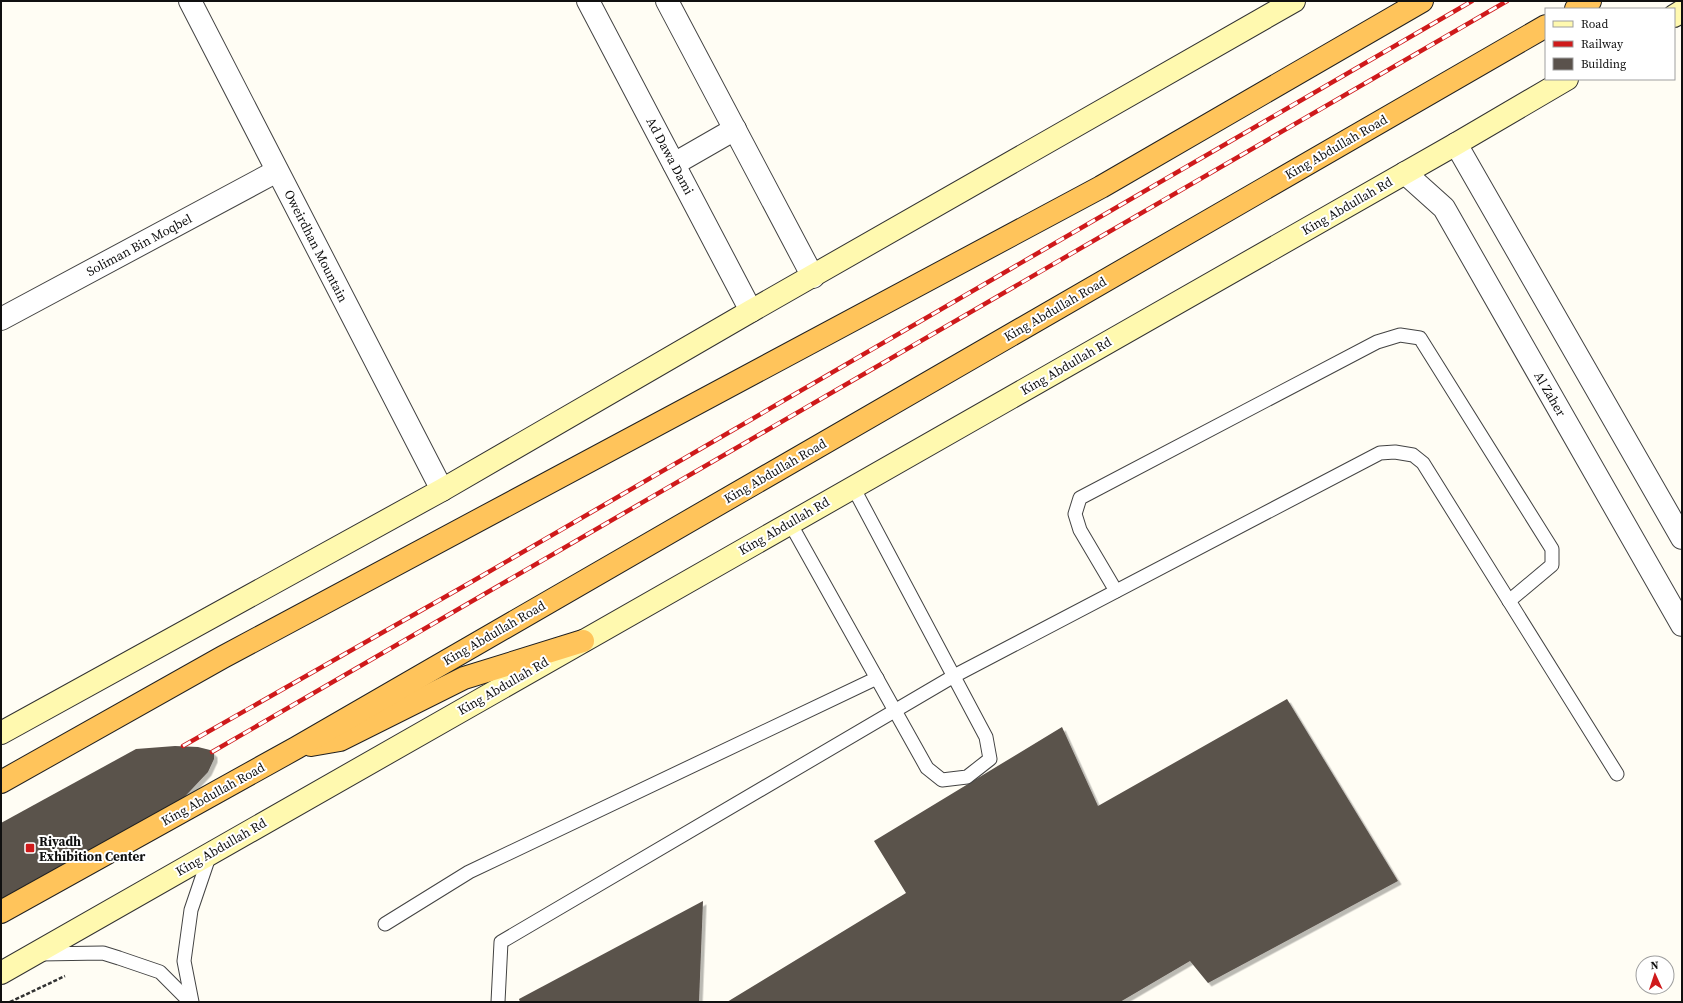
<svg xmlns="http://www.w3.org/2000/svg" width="1683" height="1003" viewBox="0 0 1683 1003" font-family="'Source Serif 4',serif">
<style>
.building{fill:#5a524c;filter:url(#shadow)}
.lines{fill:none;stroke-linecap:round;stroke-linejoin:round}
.service-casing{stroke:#434343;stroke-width:15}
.minor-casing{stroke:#434343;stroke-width:24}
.tertiary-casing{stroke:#434343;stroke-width:24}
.secondary-casing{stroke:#323232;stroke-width:24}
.trunk-casing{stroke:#212121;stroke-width:24}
.path{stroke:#323232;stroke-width:2.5;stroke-dasharray:4 2;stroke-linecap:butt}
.service{stroke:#fff;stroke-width:13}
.minor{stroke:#fff;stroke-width:22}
.tertiary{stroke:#fff;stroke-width:22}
.secondary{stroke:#fff9af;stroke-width:22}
.trunk{stroke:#ffc45b;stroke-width:22}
.rail-casing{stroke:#cf1a1b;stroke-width:4.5}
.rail{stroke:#fff;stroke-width:3;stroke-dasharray:9;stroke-linecap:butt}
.poi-dot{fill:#cf1a1b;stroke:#fff;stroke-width:1.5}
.labels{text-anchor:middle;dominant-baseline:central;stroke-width:4;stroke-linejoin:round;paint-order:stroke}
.street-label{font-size:13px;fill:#101010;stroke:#fff}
.poi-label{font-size:13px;font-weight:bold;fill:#101010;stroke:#fff;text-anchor:start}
</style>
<defs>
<filter id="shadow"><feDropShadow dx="3.5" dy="3.5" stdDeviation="0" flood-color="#0004"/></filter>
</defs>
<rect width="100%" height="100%" fill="#fffdf4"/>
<!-- building -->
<g class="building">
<path d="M1287,699L1398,881L1208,983L1190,961L1120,1002H727L906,893L874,841L1062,727L1098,806Z"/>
<path d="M175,746L198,747L210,750L214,754V759L208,772L176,806L1,904V823L136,749Z"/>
<path d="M703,901L699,1002H520L519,999Z"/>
</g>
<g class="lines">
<!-- service casing -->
<g class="service-casing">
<g id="service">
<path d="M790,523L927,768L942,780L967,777L990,759L986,737L853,487"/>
<path d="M1116,591L1080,530L1075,514L1080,498L1377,342L1400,335L1420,338L1552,549V565L1509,601"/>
<path d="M385,924L469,872L877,678"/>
<path d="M40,954L103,953L119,958L160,972L190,1002"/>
<path d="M192,1002L184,961L191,910L210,854"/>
<path d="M498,1002L501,942L954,676L1380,453L1395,452L1413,455L1423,463L1617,774"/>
</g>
</g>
<!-- minor casing -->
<g class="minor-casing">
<g id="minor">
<path d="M190,1L442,490"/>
<path d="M1405,173L1444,208L1682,625"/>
<path d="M1,319L277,171"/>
</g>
</g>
<!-- tertiary casing -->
<g class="tertiary-casing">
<g id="tertiary">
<path d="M588,1L751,311"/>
<path d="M667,1L813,277"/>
<path d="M1456,144L1682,538"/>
<path d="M674,164L735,129"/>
</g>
</g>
<!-- secondary casing -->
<g class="secondary-casing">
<g id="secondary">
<path d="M1674,16L1682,11"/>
<path d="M1,733L442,490L751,311L1294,1"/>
<path d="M1,973L1456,144L1567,79"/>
</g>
</g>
<!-- trunk casing -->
<g class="trunk-casing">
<g id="trunk">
<path d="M1576,9L1590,1"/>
<path d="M311,745L340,740L464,678L583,641"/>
<path d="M1,782L223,657L1101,187L1422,1"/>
<path d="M1,912L296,748L1546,26"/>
</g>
</g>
<!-- path -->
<path class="path" d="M10,1002L65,976"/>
<!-- service -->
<use href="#service" class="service"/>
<!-- minor -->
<use href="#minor" class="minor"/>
<!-- tertiary -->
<use href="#tertiary" class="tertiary"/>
<!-- secondary -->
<use href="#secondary" class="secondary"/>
<!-- trunk -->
<use href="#trunk" class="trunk"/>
<!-- rail casing -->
<g class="rail-casing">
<g id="rail">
<path d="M183,746L473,581L1472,1"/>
<path d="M212,752L1507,1"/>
</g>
</g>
<!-- rail -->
<use href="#rail" class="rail"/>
</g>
<!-- markers -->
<rect class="poi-dot" x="25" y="843" width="10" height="10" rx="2"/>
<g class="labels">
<!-- street labels -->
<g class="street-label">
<text transform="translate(1336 147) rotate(-30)">King Abdullah Road</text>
<text transform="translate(670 156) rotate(62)">Ad Dawa Dami</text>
<text transform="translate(1347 206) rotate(-30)">King Abdullah Rd</text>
<text transform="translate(139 245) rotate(-28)">Soliman Bin Moqbel</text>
<text transform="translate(316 246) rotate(63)">Oweirdhan Mountain</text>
<text transform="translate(1055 309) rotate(-30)">King Abdullah Road</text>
<text transform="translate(1066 366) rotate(-30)">King Abdullah Rd</text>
<text transform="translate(1550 394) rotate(60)">Al Zaher</text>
<text transform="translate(775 471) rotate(-30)">King Abdullah Road</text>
<text transform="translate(784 526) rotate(-30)">King Abdullah Rd</text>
<text transform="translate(494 633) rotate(-30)">King Abdullah Road</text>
<text transform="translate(503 686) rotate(-30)">King Abdullah Rd</text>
<text transform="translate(213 794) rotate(-29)">King Abdullah Road</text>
<text transform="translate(221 847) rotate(-30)">King Abdullah Rd</text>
</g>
<!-- poi labels -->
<g class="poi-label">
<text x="39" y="841">Riyadh<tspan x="39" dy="15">Exhibition Center</tspan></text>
</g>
</g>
<!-- border -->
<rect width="1683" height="1003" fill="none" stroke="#101010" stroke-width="4"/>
<!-- legend -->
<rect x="1545" y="8" width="130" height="72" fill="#ffffff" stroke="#9f9f9f"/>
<rect x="1553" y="21" width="20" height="6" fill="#fff9af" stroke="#9f9f9f"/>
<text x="1581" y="28" font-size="12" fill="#101010">Road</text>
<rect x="1553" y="41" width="20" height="6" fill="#cf1a1b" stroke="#9f9f9f"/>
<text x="1581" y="48" font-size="12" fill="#101010">Railway</text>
<rect x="1553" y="58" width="20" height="12" fill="#5a524c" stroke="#9f9f9f"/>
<text x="1581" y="68" font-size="12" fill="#101010">Building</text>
<!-- north arrow -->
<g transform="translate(1655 975) rotate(357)"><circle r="19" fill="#ffffff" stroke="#9f9f9f"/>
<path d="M0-3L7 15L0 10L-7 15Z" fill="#cf1a1b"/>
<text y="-6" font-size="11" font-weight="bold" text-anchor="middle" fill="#101010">N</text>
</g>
</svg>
